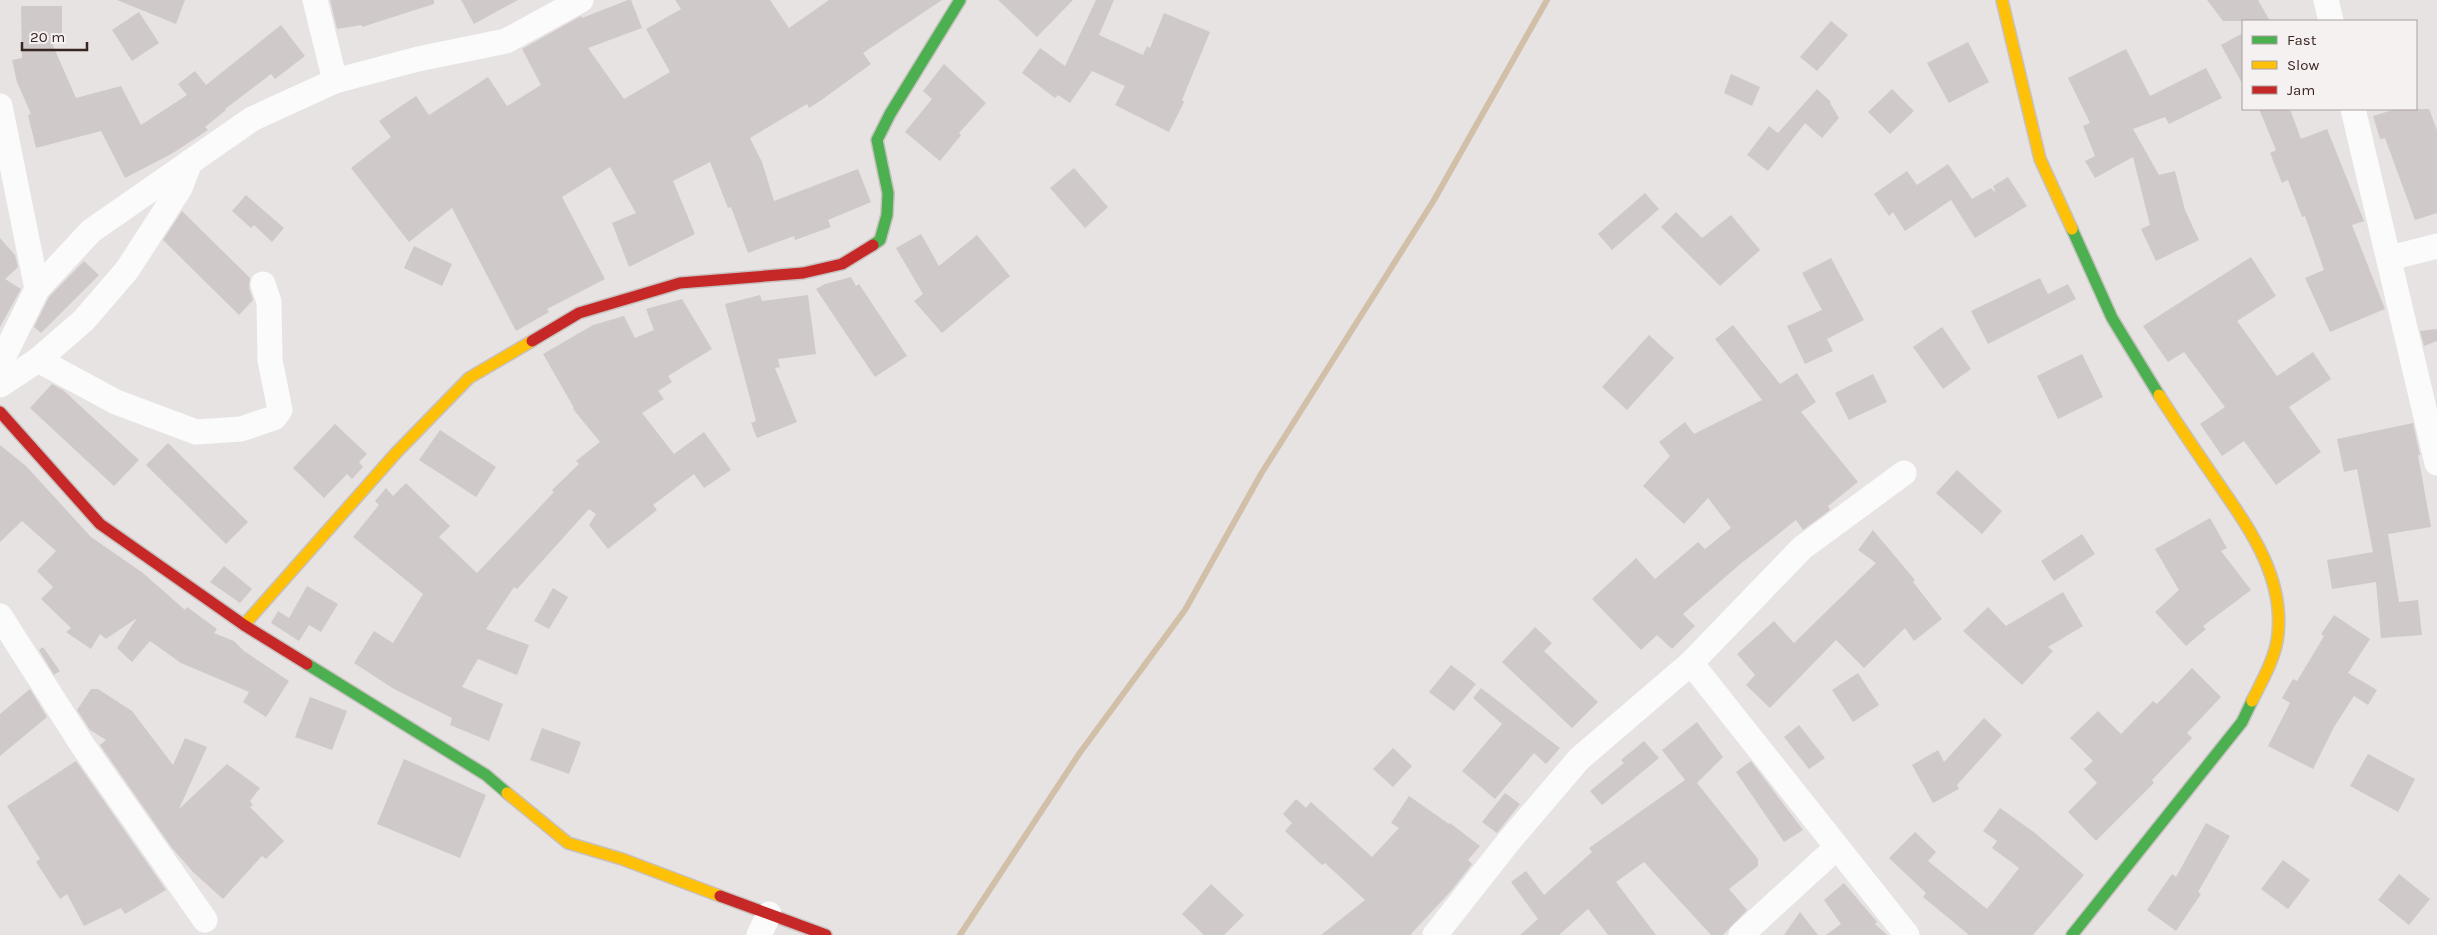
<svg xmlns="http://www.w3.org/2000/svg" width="2437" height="935" viewBox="0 0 2437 935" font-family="Karla,sans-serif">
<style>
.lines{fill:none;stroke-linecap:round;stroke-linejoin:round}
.stream{stroke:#d1bfa8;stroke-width:6}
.building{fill:#cfc9ca}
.fast-casing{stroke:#c7c1bf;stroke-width:14}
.slow-casing{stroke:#c7c1bf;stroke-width:14}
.jam-casing{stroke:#c7c1bf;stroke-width:14}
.street{stroke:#fbfbfb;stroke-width:25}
.fast{stroke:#4caf50;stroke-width:11}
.slow{stroke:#ffc107;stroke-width:11}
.jam{stroke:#c62828;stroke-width:11}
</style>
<rect width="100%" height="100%" fill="#e7e3e3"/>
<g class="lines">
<!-- stream -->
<path class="stream" d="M960,935L1079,754L1185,610L1261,474L1434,200L1547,0"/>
</g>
<!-- building -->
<g class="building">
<path d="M117,0H185L176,24Z"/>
<path d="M330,0H434V4L362,27V25L337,29Z"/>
<path d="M461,0H518L474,24Z"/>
<path d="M628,0H631L642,28L588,48L624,99L670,72L646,29L681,9L675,0H770L789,28L829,0H942L863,53L871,64L820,101L809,108L807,104L750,138L762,162L774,201L858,169L871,202L828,220L831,227L795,240L794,236L748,253L731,207L728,208L710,162L673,181L695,234L629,267L612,223L636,213L610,167L562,197L605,279L547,309L549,312L516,331L452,208L409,242L351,168L391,137L379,121L416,96L429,115L488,77L507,106L541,85L522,49L581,16L582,18Z"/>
<path d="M998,0H1073L1037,37Z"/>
<path d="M1096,0H1114L1099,35L1143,55L1147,46L1150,48L1164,13L1210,32L1182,100L1184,102L1169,132L1115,105L1125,86L1092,71L1070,103L1058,95L1055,98L1022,73L1040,48L1065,66Z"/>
<path d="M2207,0H2258L2270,21H2223Z"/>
<path d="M21,6H62V41H51L76,98L121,86L141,125L187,95L178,84L195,71L206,85L281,25L305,56L275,79L271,74L225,109L226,110L205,127L208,130L173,153L125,178L101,131L36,148L28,115L31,114L17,82L12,60L22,58Z"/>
<path d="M139,12L159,43L132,61L112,30Z"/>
<path d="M1831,21L1848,35L1817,71L1800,57Z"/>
<path d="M2243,33V85L2221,45Z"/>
<path d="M1968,42L1989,82L1949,103L1927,63Z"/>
<path d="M2126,49L2150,96L2206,68L2222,98L2169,124L2165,117L2133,129L2159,175L2175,171L2185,210L2199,240L2156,261L2141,229L2150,225L2133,157L2095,178L2085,161L2095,156L2083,126L2090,123L2068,78Z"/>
<path d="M944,64L986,103L959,133L961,135L940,161L905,132L932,99L923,91Z"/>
<path d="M1731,74L1760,87L1752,106L1724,93Z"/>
<path d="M1817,89L1831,102L1830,103L1839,118L1822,138L1805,123L1768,171L1747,155L1769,126L1778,133Z"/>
<path d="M1892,89L1914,111L1890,134L1868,112Z"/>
<path d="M2259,109H2290L2301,139L2327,129L2364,221L2352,225L2385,309L2330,332L2305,278L2324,270L2305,216L2302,217L2288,180L2282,183L2270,153L2276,150Z"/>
<path d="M2396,109H2429L2437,130V213L2415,220L2385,138L2380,139L2373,116Z"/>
<path d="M1948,164L1972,199L1991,188L1996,193L1993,186L2008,177L2027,206L1975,238L1951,200L1905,231L1893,212L1889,216L1874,194L1907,171L1917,185Z"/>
<path d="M1074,168L1108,207L1085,228L1050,188Z"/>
<path d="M1645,193L1659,209L1612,250L1598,234Z"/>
<path d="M246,195L284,228L272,242L254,225L251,228L232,211Z"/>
<path d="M182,211L250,278L249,288L253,300L239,315L163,240Z"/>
<path d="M1676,212L1702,238L1731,215L1760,250L1720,286L1661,227Z"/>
<path d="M921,234L939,266L977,235L1010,276L942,333L914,301L923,294L896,248Z"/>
<path d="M0,238L15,255L18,267L5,279L21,289L0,327Z"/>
<path d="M414,246L452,264L442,286L404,268Z"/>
<path d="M2251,257L2276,296L2237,321L2277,376L2313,352L2331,379L2289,407L2321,452L2276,485L2244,441L2222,456L2200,424L2225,407L2184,352L2168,362L2143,326Z"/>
<path d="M1831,258L1864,320L1827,339L1833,351L1805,364L1787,326L1822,310L1802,273Z"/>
<path d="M84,261L99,275L41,333L34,327L49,297Z"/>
<path d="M851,277L856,286L859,284L907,356L875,377L816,289L825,284Z"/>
<path d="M2040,278L2048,294L2068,284L2076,299L1988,344L1971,311Z"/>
<path d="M760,295L762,301L808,295L816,354L778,359L780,367L775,368L797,422L757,438L751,423L756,421L725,304Z"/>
<path d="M682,299L712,349L668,376L672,382L658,391L664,399L642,413L674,454L704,432L731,470L704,488L694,474L653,505L657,510L608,549L589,525L596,514L589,509L517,589L514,587L486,629L529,645L517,675L478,659L462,687L503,704L489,741L450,725L452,718L394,689L354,663L374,631L393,643L423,594L353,537L379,505L375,501L386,488L393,496L406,483L450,526L439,537L477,573L554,492L552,490L579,464L576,461L600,442L573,409L574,408L543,354L593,325L624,316L635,338L654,330L646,309Z"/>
<path d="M1733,325L1780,384L1797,373L1816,402L1801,412L1858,482L1828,506L1830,510L1803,530L1796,520L1739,565L1683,614L1695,626L1672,649L1657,635L1641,650L1592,599L1636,558L1655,579L1698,542L1705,549L1731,528L1708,498L1684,524L1643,486L1670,456L1659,442L1685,422L1694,434L1762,400L1715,339Z"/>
<path d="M1942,327L1971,369L1943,389L1913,347Z"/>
<path d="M2437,329V341L2424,346L2420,331Z"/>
<path d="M1649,335L1674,358L1627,410L1602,387Z"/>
<path d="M2082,354L2103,397L2058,419L2037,376Z"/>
<path d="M1873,374L1887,402L1849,420L1835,393Z"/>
<path d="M52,384L63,390L139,460L114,486L30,408Z"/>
<path d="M2413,423L2420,455H2418L2431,527L2388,534L2399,602L2418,600L2422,635L2381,638L2376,582L2332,589L2327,560L2373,552L2357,469L2344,472L2337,439Z"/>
<path d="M335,424L367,454L359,462L363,467L352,479L347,474L324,498L293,468Z"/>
<path d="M440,430L496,467L476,497L419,460Z"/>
<path d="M168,443L248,522L226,544L146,465Z"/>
<path d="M0,445L26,466L91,537L143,573L185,610L187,607L217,629L214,633L234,641L244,651L289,681L266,717L243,702L249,692L181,663L150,641L132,662L117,648L137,618L106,639L100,634L91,649L66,632L71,628L41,599L53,587L37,571L56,551L22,521L0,542Z"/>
<path d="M1957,470L2002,511L1982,534L1936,493Z"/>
<path d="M2210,518L2227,548L2221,551L2251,590L2203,626L2206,629L2186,646L2155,612L2179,590L2155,549Z"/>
<path d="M1873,530L1915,580L1913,582L1942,619L1914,641L1905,628L1864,668L1836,640L1770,708L1746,685L1755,675L1737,654L1774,621L1794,643L1876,563L1858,550Z"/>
<path d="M2082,534L2095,554L2054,581L2041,561Z"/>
<path d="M224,566L252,589L240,603L210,582Z"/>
<path d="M307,586L338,604L321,632L309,625L299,641L271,623L278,611L289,618Z"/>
<path d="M553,588L568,597L549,629L534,621Z"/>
<path d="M2063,592L2083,626L2048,647L2053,651L2022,685L1963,631L1988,607L2006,626Z"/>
<path d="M2334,615L2370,639L2348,673L2377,690L2368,705L2354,696L2334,727L2313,769L2268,746L2290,703L2282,698L2293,679L2297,681L2324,636L2321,634Z"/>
<path d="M1535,627L1552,643L1544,651L1598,702L1572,728L1502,662Z"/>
<path d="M43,647L60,671L54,675L39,650Z"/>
<path d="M1451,665L1476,684L1454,711L1429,692Z"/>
<path d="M2192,668L2221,697L2187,733L2192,738L2152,780L2154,783L2096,841L2068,812L2097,783L2084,769L2093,761L2070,738L2098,711L2121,734L2153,701L2157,704Z"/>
<path d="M1858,673L1879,705L1853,722L1832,690Z"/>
<path d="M1481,688L1560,748L1546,764L1534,753L1495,799L1462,771L1502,724L1473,698Z"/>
<path d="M30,689L47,717L0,756V714Z"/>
<path d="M91,689H98L132,711L173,765L185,738L207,747L179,809L227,764L260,788L250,801L253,805L250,807L284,841L266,859L262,856L223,899L193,872L172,848L100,745L106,740L90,730L77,710Z"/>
<path d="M310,697L347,711L332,750L295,737Z"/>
<path d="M1984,718L2002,735L1957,785L1959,789L1933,803L1912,765L1938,750L1944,762Z"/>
<path d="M1697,722L1723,757L1697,783L1758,859V866L1729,889L1747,910L1723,935H1711L1644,862L1616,882L1656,935H1608L1588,909L1559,935H1520L1538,919L1511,882L1526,871L1544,895L1592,852L1589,848L1685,780L1662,750Z"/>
<path d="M1799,725L1825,758L1809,769L1784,737Z"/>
<path d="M542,728L581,742L569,774L530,760Z"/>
<path d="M1644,741L1659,758L1602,805L1590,791L1624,763L1621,760Z"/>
<path d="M1393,748L1412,766L1393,787L1373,769Z"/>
<path d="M2368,754L2415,779L2398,812L2350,786Z"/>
<path d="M404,759L486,795L460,858L377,824Z"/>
<path d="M76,761L166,890L125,914L121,908L84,926L67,894L60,899L36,862L40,859L7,806Z"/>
<path d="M1751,761L1803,830L1784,842L1736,772Z"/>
<path d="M1505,793L1520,804L1497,833L1482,822Z"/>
<path d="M1409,796L1449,824L1450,823L1480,846L1468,860L1472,864L1451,891L1410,935H1321L1365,900L1325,863L1322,865L1285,831L1292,823L1283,814L1296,799L1306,808L1311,802L1372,857L1399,828L1391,823Z"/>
<path d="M2000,808L2035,833L2084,875L2033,935H1969L1923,897L1926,893L1889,858L1915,832L1936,852L1928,861L1987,909L2019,868L1992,848L1997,841L1983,831Z"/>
<path d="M2206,823L2230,836L2198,892L2201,894L2176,931L2147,910L2172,874L2176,877Z"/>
<path d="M2283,860L2310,880L2288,909L2261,889Z"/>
<path d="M2399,874L2430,899L2409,925L2378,900Z"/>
<path d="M1844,883L1877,922L1875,924L1887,935H1826L1841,924L1824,900Z"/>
<path d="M1211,884L1244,915L1224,935H1204L1182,914Z"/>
<path d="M1800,912L1818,935H1784Z"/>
</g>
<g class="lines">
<!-- fast casing -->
<g class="fast-casing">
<g id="fast">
<path d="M2072,229L2112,318L2159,395"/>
<path d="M873,245L880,240L887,215L888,193L877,140L890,114L960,0"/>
<path d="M307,664L486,775L507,793"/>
<path d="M2072,935L2242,722L2252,701"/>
</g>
</g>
<!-- slow casing -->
<g class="slow-casing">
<g id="slow">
<path d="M2002,0L2040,159L2072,229"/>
<path d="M2159,395C2178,425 2198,454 2218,483C2249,528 2284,576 2278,634C2276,657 2262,681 2252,701"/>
<path d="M244,625L396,453L469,378L532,341"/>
<path d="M507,793L568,843L622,859L720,896"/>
</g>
</g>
<!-- jam casing -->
<g class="jam-casing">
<g id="jam">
<path d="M532,341L579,313L680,283L803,273L842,264L873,245"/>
<path d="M0,412L100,524L244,625L307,664"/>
<path d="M720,896L826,935"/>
</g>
</g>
<!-- street -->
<g class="street">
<path d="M315,0L335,81"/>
<path d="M2326,0L2331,21"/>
<path d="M0,106L37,289L0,364"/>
<path d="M2353,109L2437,463"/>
<path d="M2390,258L2437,246"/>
<path d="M37,289L91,231L252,119L335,81L418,59L506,41L581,0"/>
<path d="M38,360L116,402L196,432L241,429L274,418L280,410L270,360L269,302L263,284"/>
<path d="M0,385L38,360L84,320L127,270L180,188L190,162"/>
<path d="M0,616L83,746L205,920"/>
<path d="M1691,663L1907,935"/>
<path d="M759,935L769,914"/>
<path d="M1435,935L1509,841L1579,759L1691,663L1802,548L1904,473"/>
<path d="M1741,935L1836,848"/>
</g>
<!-- fast -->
<use href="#fast" class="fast"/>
<!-- slow -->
<use href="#slow" class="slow"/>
<!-- jam -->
<use href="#jam" class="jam"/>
</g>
<!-- legend -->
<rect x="2242" y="20" width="175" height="90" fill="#f6f1f1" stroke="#aaa09f"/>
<rect x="2252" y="36" width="25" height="8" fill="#4caf50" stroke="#aaa09f"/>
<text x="2287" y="45" font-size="15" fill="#382623">Fast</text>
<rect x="2252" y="61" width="25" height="8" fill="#ffc107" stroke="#aaa09f"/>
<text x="2287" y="70" font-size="15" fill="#382623">Slow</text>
<rect x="2252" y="86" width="25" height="8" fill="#c62828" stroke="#aaa09f"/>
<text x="2287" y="95" font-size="15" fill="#382623">Jam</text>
<!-- scale -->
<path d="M22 42v8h65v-8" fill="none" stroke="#382623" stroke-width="2.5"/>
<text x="30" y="42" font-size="15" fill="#382623" stroke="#f6f1f1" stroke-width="4" paint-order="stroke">20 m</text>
</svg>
